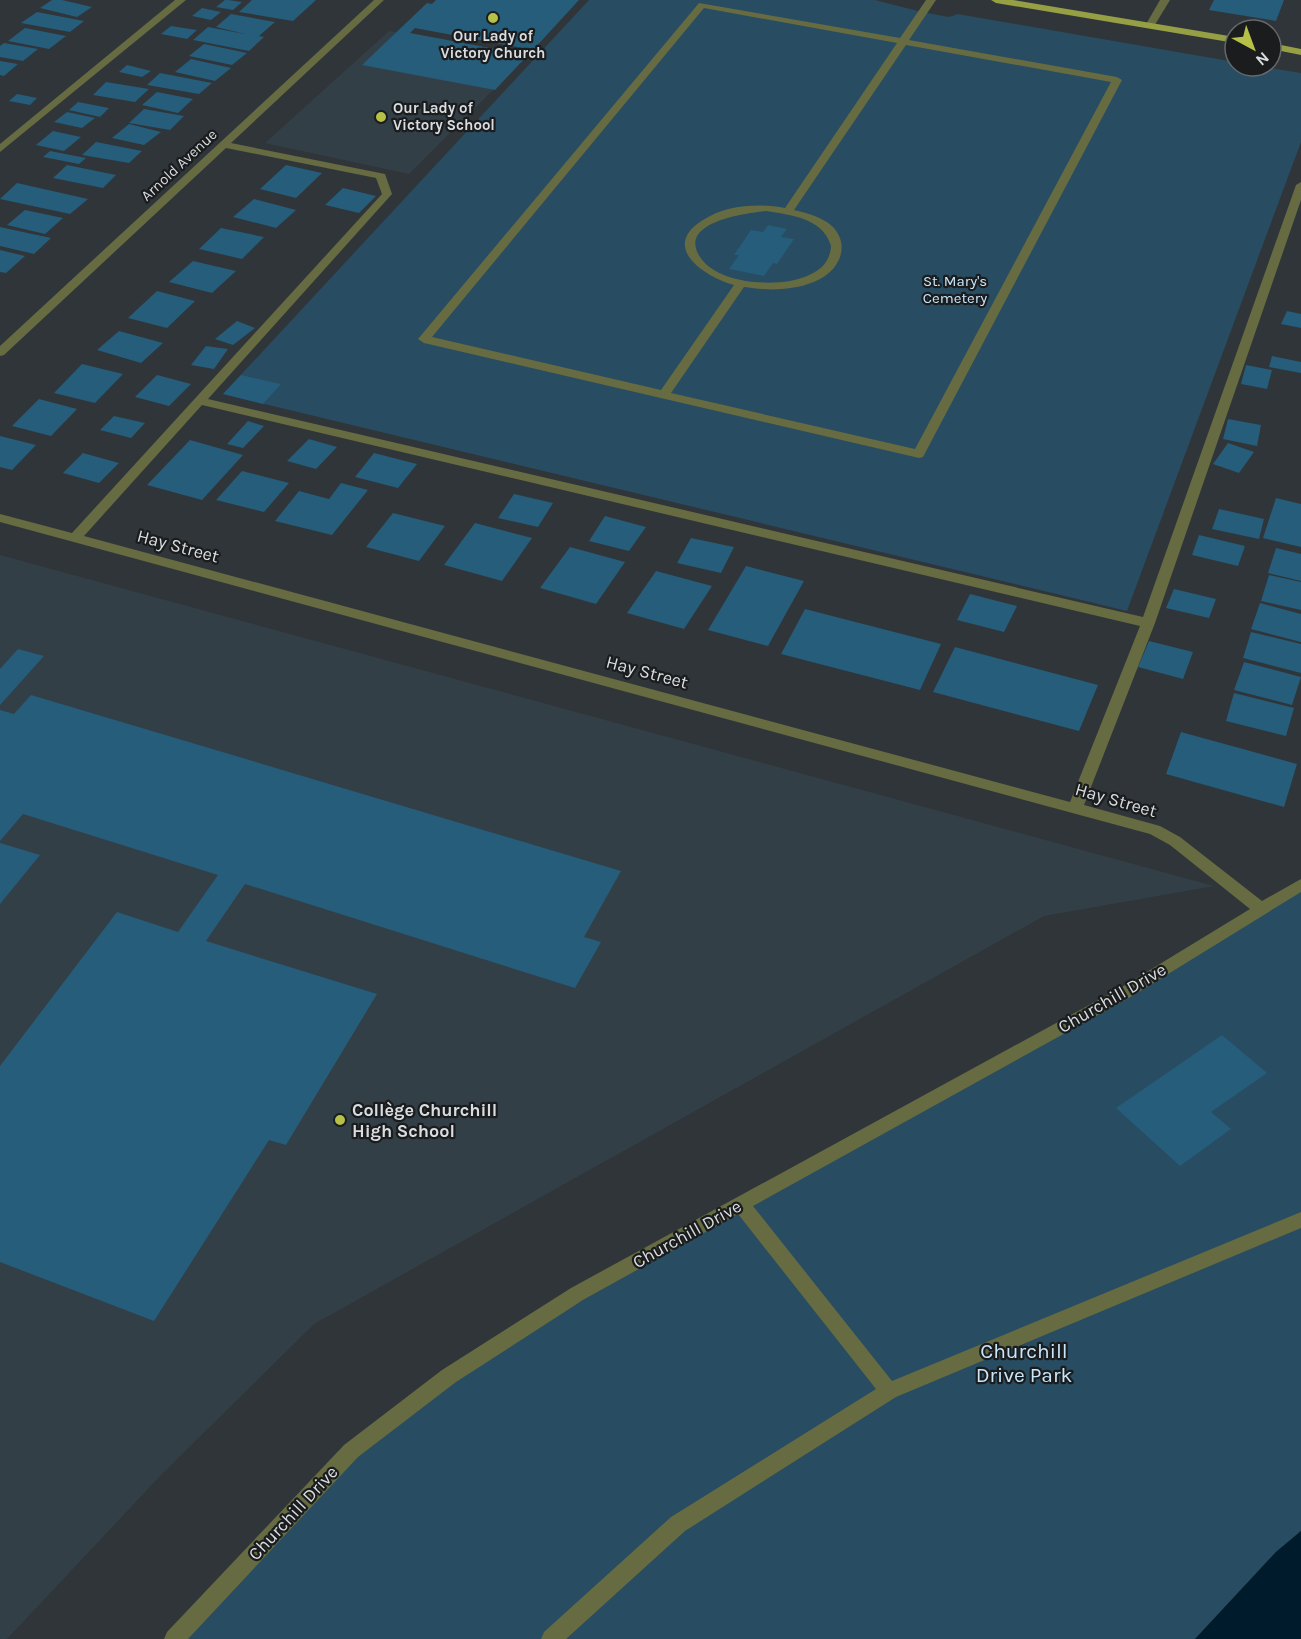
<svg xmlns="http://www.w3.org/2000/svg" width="1301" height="1639" viewBox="0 0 1301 1639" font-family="Karla,sans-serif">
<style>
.built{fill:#333f47}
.green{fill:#284c61}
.water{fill:#001b2b}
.building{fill:#255d7b}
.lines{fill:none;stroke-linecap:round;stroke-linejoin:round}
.minor{fill:#666b41;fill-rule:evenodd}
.major{fill:#979f44;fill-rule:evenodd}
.poi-dot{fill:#b8c147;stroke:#1a1c1e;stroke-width:2}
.labels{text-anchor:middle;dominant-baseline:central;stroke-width:4.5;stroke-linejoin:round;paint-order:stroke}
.far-poi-label{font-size:15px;font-weight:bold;fill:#d9dde0;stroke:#1a1c1e}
.far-street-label{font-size:15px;fill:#d9dde0;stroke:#1a1c1e}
.far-park-label{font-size:15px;fill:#c8e7fb;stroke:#1a1c1e}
.street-label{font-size:18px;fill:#d9dde0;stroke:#1a1c1e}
.poi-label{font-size:18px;font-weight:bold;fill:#d9dde0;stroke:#1a1c1e;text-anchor:start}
.near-park-label{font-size:21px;fill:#c8e7fb;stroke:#1a1c1e}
</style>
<rect width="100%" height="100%" fill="#2f3539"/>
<!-- built -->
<g class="built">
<path d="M389,31L528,55L409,174L265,143Z"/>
<path d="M0,555L1214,886L1044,916L314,1324L160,1476L7,1639H0Z"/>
</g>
<!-- green -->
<g class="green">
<path d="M589,0H875L922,12L949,17L958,14L1235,62V66H1258L1301,73V142L1127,611L223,394Z"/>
<path d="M1301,885V1531L1276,1552L1195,1639H174L351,1451L449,1376L1128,991Z"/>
</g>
<!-- water -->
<path class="water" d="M1301,1531V1639H1195L1276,1552Z"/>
<!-- building -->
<g class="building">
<path d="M52,0H62L92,7L77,17L40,8Z"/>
<path d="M225,0H228L242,2L233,10L216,7Z"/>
<path d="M252,0H316L293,21L239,12Z"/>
<path d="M436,0H579L533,50L415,28L410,33L528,55L495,90L362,65L427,3L432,4Z"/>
<path d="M1214,0H1284L1276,21L1209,10Z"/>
<path d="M202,8L221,12L211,20L192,16Z"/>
<path d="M37,12L84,21L70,32L21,23Z"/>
<path d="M231,14L275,22L259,36L264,37L249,51L193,40L208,27L245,34L216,27Z"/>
<path d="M171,26L197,30L187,39L161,34Z"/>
<path d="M25,28L66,36L49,49L8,41Z"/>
<path d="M4,43L38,49L23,61L0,57V46Z"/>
<path d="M204,44L247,53L232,65L189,56Z"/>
<path d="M191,59L231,68L215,81L175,72Z"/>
<path d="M0,61L18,64L4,76L0,75Z"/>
<path d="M127,65L151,71L142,77L119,72Z"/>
<path d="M160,73L212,83L199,94L147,85Z"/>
<path d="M106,82L149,89L135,102L93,95Z"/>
<path d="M157,92L193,99L178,113L142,105Z"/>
<path d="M17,94L37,98L30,105L9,101Z"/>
<path d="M78,102L109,108L100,117L69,110Z"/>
<path d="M144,109L184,116L170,130L129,123Z"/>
<path d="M67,112L95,118L82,128L54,122Z"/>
<path d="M129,124L161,132L144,145L112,138Z"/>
<path d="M53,131L81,137L64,151L36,145Z"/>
<path d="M96,142L142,151L129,163L82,155Z"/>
<path d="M50,151L86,158L79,164L43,157Z"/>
<path d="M67,165L116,175L103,188L53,178Z"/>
<path d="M286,165L322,173L296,198L260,189Z"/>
<path d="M17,183L88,199L70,214L0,199Z"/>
<path d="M343,188L376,196L359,213L325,205Z"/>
<path d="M254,199L296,210L276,228L233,217Z"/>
<path d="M25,210L63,218L45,234L7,225Z"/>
<path d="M768,225L787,229L781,237L794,239L777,264L773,263L764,276L729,269L739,255H734L751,230L763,232Z"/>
<path d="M0,227L51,238L34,254L0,246Z"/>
<path d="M221,228L264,237L242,259L199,249Z"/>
<path d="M0,250L25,256L6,273L0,272Z"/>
<path d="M193,261L236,271L212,293L169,282Z"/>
<path d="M157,291L195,301L167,328L128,318Z"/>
<path d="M1287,311L1301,314V328L1281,324Z"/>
<path d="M237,321L255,328L233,345L215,339Z"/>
<path d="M119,331L163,343L141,363L97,350Z"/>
<path d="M206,346L228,349L214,369L191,365Z"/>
<path d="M1272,356L1301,362V373L1269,367Z"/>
<path d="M82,364L123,374L95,403L54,393Z"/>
<path d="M1246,365L1272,370L1267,389L1241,384Z"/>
<path d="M157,375L191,384L169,406L135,397Z"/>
<path d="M241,375L281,384L263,404L223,394Z"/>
<path d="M39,399L77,409L51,436L12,426Z"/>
<path d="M114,416L145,423L131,438L100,430Z"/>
<path d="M1228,419L1261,425L1257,446L1223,439Z"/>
<path d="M248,421L264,426L243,448L227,444Z"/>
<path d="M0,436L36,445L12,470L0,467Z"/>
<path d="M309,439L337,447L316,469L287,461Z"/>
<path d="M190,440L243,455L202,500L147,485Z"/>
<path d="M1228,443L1254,452L1239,473L1213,464Z"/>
<path d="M83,453L119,463L99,483L63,473Z"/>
<path d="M374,453L417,464L398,488L355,477Z"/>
<path d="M242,471L289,483L264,512L216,500Z"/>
<path d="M341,483L368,490L332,535L275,521L299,491L329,499Z"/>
<path d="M514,494L553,503L538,527L498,518Z"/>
<path d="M1276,498L1301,504V547L1263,538Z"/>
<path d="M1219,509L1264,519L1259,539L1212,529Z"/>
<path d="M393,513L445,526L419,561L366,547Z"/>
<path d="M605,516L646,527L629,551L589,541Z"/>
<path d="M475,523L532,538L502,581L444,565Z"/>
<path d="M1199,535L1245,546L1238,566L1192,555Z"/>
<path d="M691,538L734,547L721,573L677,563Z"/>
<path d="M570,547L625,562L596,604L540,588Z"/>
<path d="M1276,548L1301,554V581L1268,573Z"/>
<path d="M746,566L804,581L768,646L708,630Z"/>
<path d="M656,571L712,586L684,629L627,613Z"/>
<path d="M1269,575L1301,582V610L1261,601Z"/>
<path d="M1174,589L1216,599L1209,618L1166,608Z"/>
<path d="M970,594L1017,606L1004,632L957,620Z"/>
<path d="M1260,603L1301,614V642L1251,629Z"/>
<path d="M805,609L941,644L920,690L781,654Z"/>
<path d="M1251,632L1301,644V673L1243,658Z"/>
<path d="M1149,641L1193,652L1183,679L1138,667Z"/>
<path d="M955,647L1098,685L1079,731L933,692Z"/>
<path d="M18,649L44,656L0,705V669Z"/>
<path d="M1244,662L1301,677L1292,705L1234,690Z"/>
<path d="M1234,693L1294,708L1286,736L1226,721Z"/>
<path d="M31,695L621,871L584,937L601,942L575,988L245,884L206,941L377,994L286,1145L269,1140L154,1321L0,1262V1066L117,912L178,932L218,875L23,814L0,841V710L14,714Z"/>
<path d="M1181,732L1297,764L1284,807L1166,774Z"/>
<path d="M0,843L40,855L0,904Z"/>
<path d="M1222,1035L1267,1073L1211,1112L1231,1129L1180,1166L1116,1108Z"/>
</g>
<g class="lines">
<!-- minor -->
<g class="minor">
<path d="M175,0H186L0,152V144Z"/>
<path d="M374,0H384L231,143L385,174L392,194L208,399L1143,617L1296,185L1301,182V200L1155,623L1084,805L1160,826L1180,837L1262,901L1301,879V892L1134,995L753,1206L892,1381L1301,1212V1228L896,1397L685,1531L566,1639H541L544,1632L671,1517L876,1389L738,1214L583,1300L456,1382L358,1457L188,1639H164L167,1632L344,1445L442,1370L571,1288L1122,987L1250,909L1170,845L1150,834L0,522V514L72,533L382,194L376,178L226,148L4,355L0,356V346ZM202,405L1140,626L1070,802L84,536Z"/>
<path d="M926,0H936L909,40L1117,77L1122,80L923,457L919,458L424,343L418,339L699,3L900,38ZM704,8L897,43L785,208C759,203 726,205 703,220C659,247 705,277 734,285L661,390L432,337ZM906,45L1111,82L915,449L671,393L744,287C769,291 797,291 820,279C841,268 850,244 832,226C822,217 807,213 794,210ZM766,211C791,215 823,218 831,246C830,262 821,270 807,276C780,288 718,285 700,257C677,222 746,213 766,211Z"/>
<path d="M1160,0H1170L1153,28H1147L1145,26Z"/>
</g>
<!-- major -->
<g class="major">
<path d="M991,0H1013L1235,37V43L996,3Z"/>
<path d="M1271,43L1301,49V55L1271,49Z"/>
</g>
</g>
<!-- markers -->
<g class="poi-dot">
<circle cx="493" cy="18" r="6"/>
<circle cx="381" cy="117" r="6"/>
<circle cx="340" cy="1120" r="6"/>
</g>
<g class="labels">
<!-- far-poi labels -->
<g class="far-poi-label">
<text x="493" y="36">Our Lady of<tspan x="493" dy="17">Victory Church</tspan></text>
<text x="393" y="108" text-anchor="start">Our Lady of<tspan x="393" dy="17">Victory School</tspan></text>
</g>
<!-- far-street labels -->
<g class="far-street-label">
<text transform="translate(179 165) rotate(-43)">Arnold Avenue</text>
</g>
<!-- far-park labels -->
<g class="far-park-label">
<text x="955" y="281">St. Mary's<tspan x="955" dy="17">Cemetery</tspan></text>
</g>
<!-- street labels -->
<g class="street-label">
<text transform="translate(178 546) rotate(15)">Hay Street</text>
<text transform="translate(647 672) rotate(15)">Hay Street</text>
<text transform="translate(1116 800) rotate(16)">Hay Street</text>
<text transform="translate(1112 998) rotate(-30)">Churchill Drive</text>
<text transform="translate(687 1234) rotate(-29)">Churchill Drive</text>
<text transform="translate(293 1513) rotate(-47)">Churchill Drive</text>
</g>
<!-- poi labels -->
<g class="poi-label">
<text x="352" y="1110">Collège Churchill<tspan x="352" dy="21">High School</tspan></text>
</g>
<!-- near-park labels -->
<g class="near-park-label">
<text x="1024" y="1351">Churchill<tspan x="1024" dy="24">Drive Park</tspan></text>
</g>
</g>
<!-- north arrow -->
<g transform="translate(1253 48) rotate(139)"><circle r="28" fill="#1a1c1e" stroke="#66696c" stroke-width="1.5"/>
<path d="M0-4.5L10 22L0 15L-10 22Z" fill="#b8c147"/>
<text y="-9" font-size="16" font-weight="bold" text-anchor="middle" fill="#d9dde0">N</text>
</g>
</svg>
